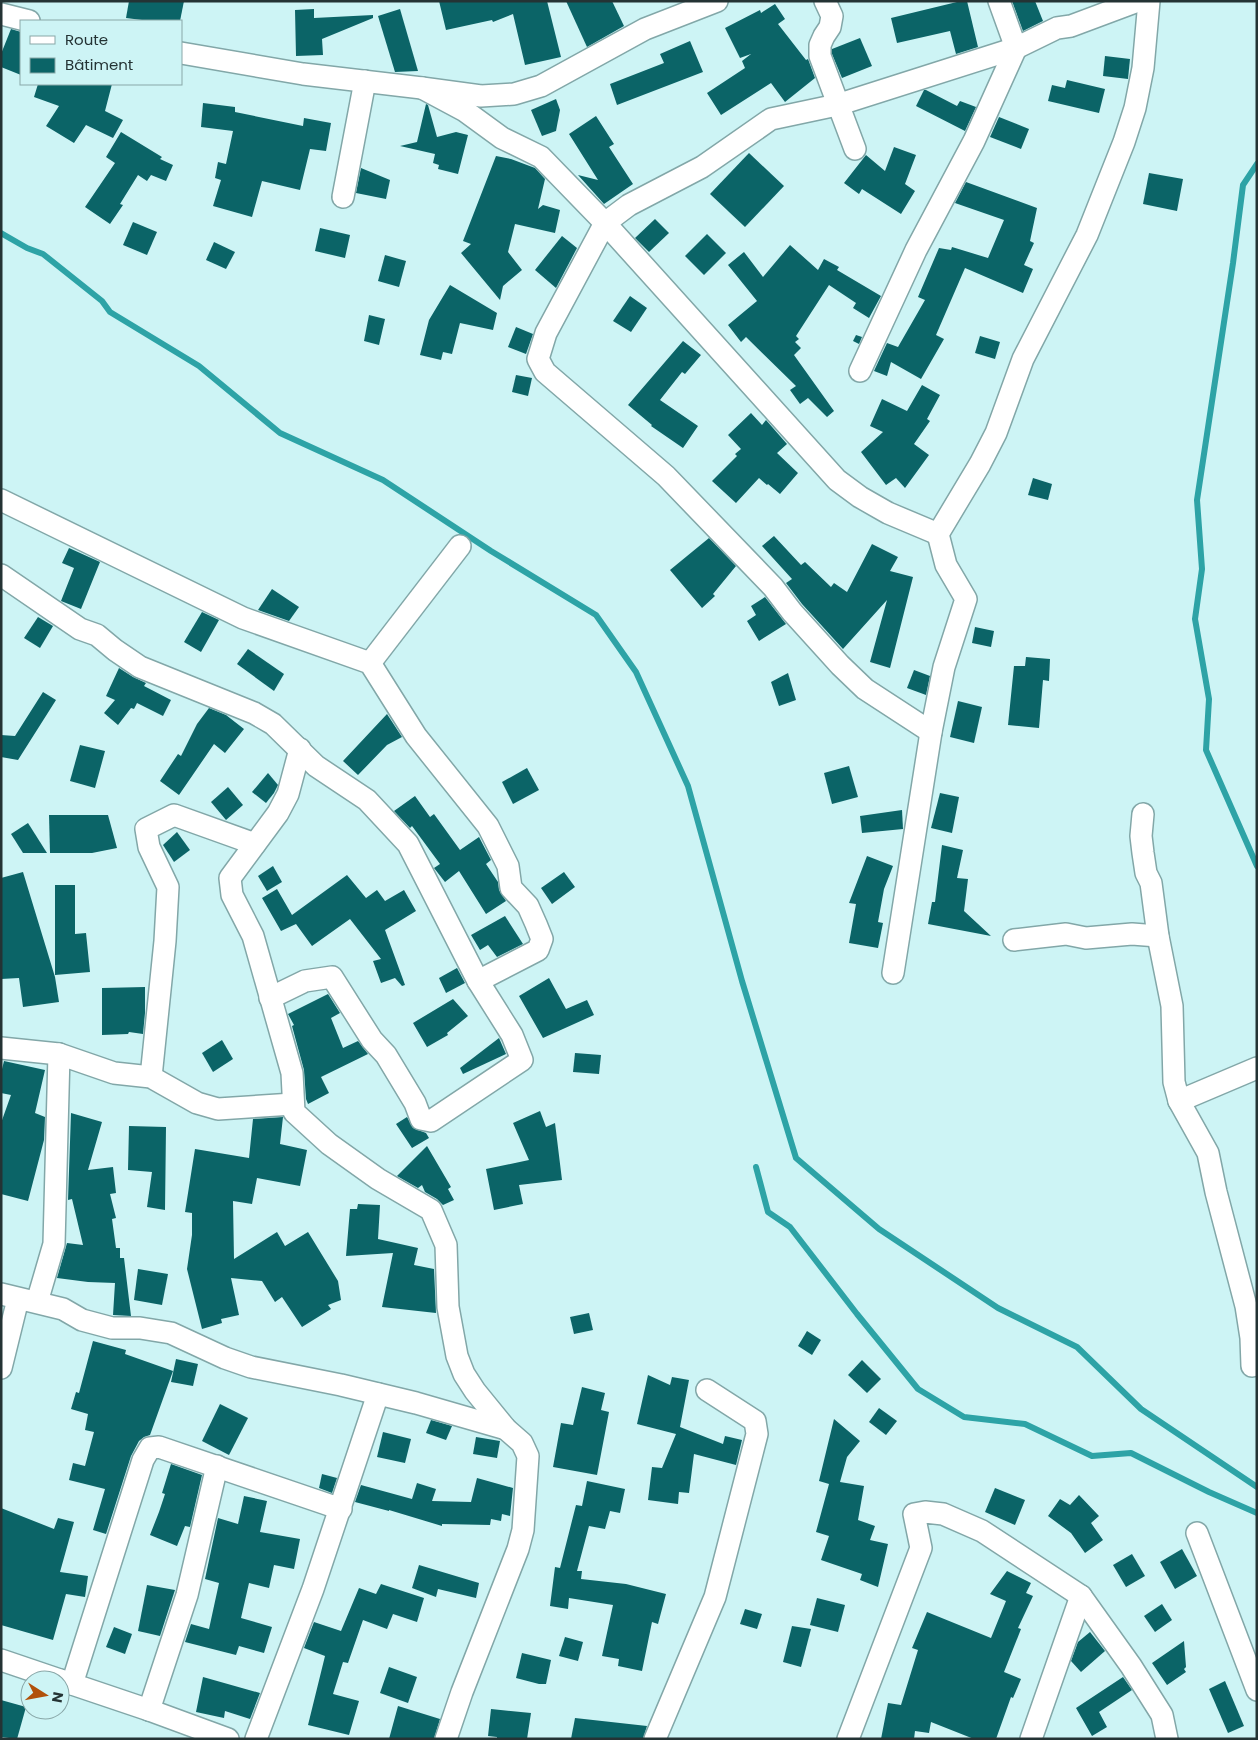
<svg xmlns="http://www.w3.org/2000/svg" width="1258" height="1740" viewBox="0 0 1258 1740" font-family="Poppins,sans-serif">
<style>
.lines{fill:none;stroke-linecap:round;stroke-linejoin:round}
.stream{stroke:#2da3a6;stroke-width:6}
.building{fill:#0b6467}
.minor-casing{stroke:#82a7a8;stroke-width:24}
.minor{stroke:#fff;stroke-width:21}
</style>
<rect width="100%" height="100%" fill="#cdf4f5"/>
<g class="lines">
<!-- stream -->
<g class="stream">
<path d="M1257,164L1243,185L1233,263L1197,500L1202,569L1195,619L1209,699L1206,750L1257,866"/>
<path d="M1,233L27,248L43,254L102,301L110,312L199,366L280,433L383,480L491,551L596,615L636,672L688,786L742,981L796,1158L879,1229L998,1308L1077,1347L1141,1409L1257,1487"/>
<path d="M756,1167L768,1212L790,1227L857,1314L918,1389L964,1417L1025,1424L1092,1456L1131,1453L1209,1492L1257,1513"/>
</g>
</g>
<!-- building -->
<g class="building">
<path d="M129,1H184L180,21H150L126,18Z"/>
<path d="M439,1H547L561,57L525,65L513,14L493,22L492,20L446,30Z"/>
<path d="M566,1H612L624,26L587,47Z"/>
<path d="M961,1H967L978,47L956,54L950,31L897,43L891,18Z"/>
<path d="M1012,1H1035L1043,21L1023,31Z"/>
<path d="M775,4L785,19L778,24L806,60L808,59L815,78L785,102L771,83L721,115L707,93L745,68L742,61L751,54L740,58L725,28L760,10L761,13Z"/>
<path d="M314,9V18L373,15V18L322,39L323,55L296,56L295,10Z"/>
<path d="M400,9L418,71L395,72L378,16Z"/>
<path d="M11,29L21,32V75L1,67V54Z"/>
<path d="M860,38L872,66L842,78L832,54V49Z"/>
<path d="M690,41L703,72L617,105L610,84L664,63L660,54Z"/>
<path d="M1105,56L1130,59L1128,79L1103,76Z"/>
<path d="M1067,80L1105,89L1099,113L1048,101L1052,85L1065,88Z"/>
<path d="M38,84H112L105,111L123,120L113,138L86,125L74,143L46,126L59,106L34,97Z"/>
<path d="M924,90H926L957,106L960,101L976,107L965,131L916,106Z"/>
<path d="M556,99L560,110L556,131L542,136L531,110Z"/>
<path d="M203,103L235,107V112L303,126L304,118L331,123L326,151L310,149L300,190L262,181L252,217L213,206L221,180L215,178L218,162L226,164L233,131L201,127Z"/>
<path d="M426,104L428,105L437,137L456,132L468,135L458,174L438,169L439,165L433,163L435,154L400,146L417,142Z"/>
<path d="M596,116L614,144L609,147L633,184L604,204L578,175L598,180L569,134Z"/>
<path d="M999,117L1029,129L1021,149L990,137Z"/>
<path d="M121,132L162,157L160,159L173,165L166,181L151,175L147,181L138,175L120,204L123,205L110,224L85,207L115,163L106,157Z"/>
<path d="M894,147L916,155L905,184L915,191L901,214L862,189L859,194L844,183L866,155L885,171Z"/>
<path d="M749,153L784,186L745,227L710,194Z"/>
<path d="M496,156L511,159L535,168L545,179L538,209L543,205L560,210L555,233L515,224L508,252L522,270L503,286L500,300L461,253L471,244L463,241Z"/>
<path d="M361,168L390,180L386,199L356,193Z"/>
<path d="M1149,173L1183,179L1177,211L1143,204Z"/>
<path d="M966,182L1037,208L1030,241L1034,243L1024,265L1033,269L1023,293L965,268L936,335L944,339L921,379L891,362L887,376L874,371L887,343L898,347L925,300L918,297L939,248L951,250L952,247L988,258L1004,220L955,203Z"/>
<path d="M655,219L669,233L649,252L635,238Z"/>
<path d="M133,222L157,232L147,255L123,245Z"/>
<path d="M320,228L350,235L345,258L315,251Z"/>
<path d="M707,234L726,253L704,275L685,256Z"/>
<path d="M562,236L577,248L556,288L535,270Z"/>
<path d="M214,242L235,252L226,269L206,260Z"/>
<path d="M790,245L818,270L824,259L839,267L837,270L881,296L869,318L853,308L856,303L829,285L796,336L799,339L795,342L801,348L794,355L834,411L827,417L808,398L800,404L790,390L796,386L746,337L741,342L728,325L757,301L728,265L744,252L763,277Z"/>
<path d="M385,255L406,261L399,287L378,281Z"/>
<path d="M450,285L497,313L493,330L460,323L452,354L443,352L441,360L420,355L429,320Z"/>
<path d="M630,296L647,308L631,332L613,321Z"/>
<path d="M369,315L385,319L379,345L364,341Z"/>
<path d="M516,327L533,334L526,354L508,347Z"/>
<path d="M856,335L862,337L859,344L853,341Z"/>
<path d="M980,336L1000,342L995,359L975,353Z"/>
<path d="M683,341L701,355L685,374L682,372L660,400L698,426L683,448L651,426L652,425L628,405Z"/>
<path d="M516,375L532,378L528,396L512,392Z"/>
<path d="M922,385L940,395L927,419L930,421L914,444L929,455L905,488L896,478L886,485L861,452L883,432L870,426L882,399L907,411Z"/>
<path d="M751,413L762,425L766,420L787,444L777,453L798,473L780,494L768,484L767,485L759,478L736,503L712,481L737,456L735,454L741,449L728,435Z"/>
<path d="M1033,478L1052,484L1048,500L1028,495Z"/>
<path d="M774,536L801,565L805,562L831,587L834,583L847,592L872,544L898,557L890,571L913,577L890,668L870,662L887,600L843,649L802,604L786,583L792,579L762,546Z"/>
<path d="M709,538L736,566L713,594L715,596L702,608L670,570Z"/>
<path d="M69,548L100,562L81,609L61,601L74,568L62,563Z"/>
<path d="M272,589L299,607L289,621L258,610Z"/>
<path d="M765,597L786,624L759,641L747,621L756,615L751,606Z"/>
<path d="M202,612L219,620L201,652L184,642Z"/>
<path d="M38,617L53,626L40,648L24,638Z"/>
<path d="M975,627L994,631L991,647L972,643Z"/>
<path d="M248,649L284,674L274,691L237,664Z"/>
<path d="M1026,657L1050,659L1049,681L1043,680L1039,728L1008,725L1014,666H1025Z"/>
<path d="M119,668L133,677L146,683L144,686L171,700L163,716L137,703L134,709L131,708L118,725L104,713L115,700L106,696Z"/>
<path d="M914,670L930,676L926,695L907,688Z"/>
<path d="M788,673L796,700L779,706L771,682Z"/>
<path d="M43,692L56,700L18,760L1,757V735L15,736Z"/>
<path d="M958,701L982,707L974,743L950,737Z"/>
<path d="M209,708L226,715L244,729L225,753L214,744L179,795L160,781L178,754L181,756L197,724Z"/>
<path d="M387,714L402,737L387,745L358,775L343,761Z"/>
<path d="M80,745L105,751L95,788L70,781Z"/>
<path d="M849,766L858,797L832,804L824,773Z"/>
<path d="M527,768L539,790L513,804L502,782Z"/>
<path d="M268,773L278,785L274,793L266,803L252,792Z"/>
<path d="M228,787L243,805L226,820L211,802Z"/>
<path d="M940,793L959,797L952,833L931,828Z"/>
<path d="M415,796L430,817L434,814L460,850L479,837L491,860L486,864L498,882L499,890L506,901L486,914L459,871L445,882L434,868L440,864L412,826L410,828L394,811Z"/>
<path d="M902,810L903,829L862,833L860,816Z"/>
<path d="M49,815H108L117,848L92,853H50Z"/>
<path d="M28,823L47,853H23L11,834Z"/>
<path d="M177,832L190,850L174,862L163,845Z"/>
<path d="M942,845L963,850L957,878L968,879L964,911L991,936L928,924L932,902H935Z"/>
<path d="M867,856L893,866L884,889L878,922L883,923L878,948L849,943L856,904L849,903Z"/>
<path d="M273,866L282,882L267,891L258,876Z"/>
<path d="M23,872L55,977L59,1002L23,1007L19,978L1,979V878Z"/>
<path d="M564,872L575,887L552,904L541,888Z"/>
<path d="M347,875L366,898L377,890L385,901L404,890L416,911L385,930L405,985L402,986L395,978L381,983L373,961L381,959L350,919L312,946L296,924L281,931L262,898L277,889L292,915Z"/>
<path d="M55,885H75V934L86,933L90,972L55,975Z"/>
<path d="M505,916L523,944L497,957L488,945L480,950L471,935Z"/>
<path d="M457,968L465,983L446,993L439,978Z"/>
<path d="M549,978L566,1009L587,1000L594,1015L543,1038L519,996Z"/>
<path d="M145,987V1013L143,1034L129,1032L128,1034L102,1035V988Z"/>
<path d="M328,994L340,1013L331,1018L343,1048L358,1041L368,1054L321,1077L329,1093L308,1104L306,1099L304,1070L292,1026L294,1025L288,1014Z"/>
<path d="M453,999L468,1016L447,1033L448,1035L427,1047L413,1023Z"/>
<path d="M499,1038L506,1054L463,1074L460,1068Z"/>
<path d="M222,1040L233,1059L213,1072L202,1053Z"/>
<path d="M575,1053L601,1055L599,1074L573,1072Z"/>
<path d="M4,1061L45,1070L35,1113L45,1117L44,1140L28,1201L1,1194V1123L11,1095L1,1093V1073Z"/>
<path d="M540,1111L546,1127L555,1123L562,1180L519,1185L523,1204L494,1210L486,1169L529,1160L513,1123Z"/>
<path d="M71,1113L102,1122L88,1170L113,1167L116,1193L110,1194L116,1218L112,1219L116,1248H120V1258H124L131,1316L113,1315L115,1283L88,1282L57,1278L67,1243L83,1245L72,1199L68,1200Z"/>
<path d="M283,1117L280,1144L307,1150L300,1186L257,1178L252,1204L233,1201L234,1259L277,1232L285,1246L308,1232L338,1281L341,1300L328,1305L331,1309L302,1327L282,1297L275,1302L262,1281L231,1278L239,1315L221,1319L222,1323L202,1329L187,1269L192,1235V1213L185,1212L195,1149L249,1158L253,1119Z"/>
<path d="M407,1117L413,1128L426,1133L429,1138L412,1148L396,1124Z"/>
<path d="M129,1126L166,1127L165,1210L147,1207L152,1172L128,1170Z"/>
<path d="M427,1146L451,1187L448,1189L454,1200L443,1205L437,1199L425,1192L422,1185L418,1188L397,1176Z"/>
<path d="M358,1204L380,1205L378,1239L418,1248L414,1265L434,1269L436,1313L382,1307L393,1253L346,1256L350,1209H357Z"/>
<path d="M138,1269L168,1274L162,1305L134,1300Z"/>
<path d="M589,1313L593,1330L574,1334L570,1317Z"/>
<path d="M807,1331L821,1340L812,1355L798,1346Z"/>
<path d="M93,1341L126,1350L125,1354L173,1371L150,1435L144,1437L139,1441L131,1456L106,1534L93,1530L105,1489L69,1480L73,1463L85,1466L94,1432L85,1430L88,1414L71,1409L76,1392L79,1393Z"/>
<path d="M176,1359L198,1364L193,1386L171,1382Z"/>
<path d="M862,1360L881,1379L867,1393L848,1375Z"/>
<path d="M648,1375L670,1385L672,1377L689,1380L680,1427L723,1444L725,1436L742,1440L736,1465L694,1454L689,1493L679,1492L678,1504L648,1500L652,1467L662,1468L676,1434L637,1424Z"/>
<path d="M582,1387L605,1393L601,1410L609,1412L597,1475L553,1467L561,1423L573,1425Z"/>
<path d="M220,1404L248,1418L229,1455L202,1441Z"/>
<path d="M879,1408L897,1421L886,1435L869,1422Z"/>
<path d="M834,1419L860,1441L847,1457L840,1482L864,1486L858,1520L875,1526L870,1540L888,1544L878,1587L860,1580L862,1574L821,1560L829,1536L816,1532L829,1484L819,1481Z"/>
<path d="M431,1420L452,1426L446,1440L426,1433Z"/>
<path d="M383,1432L411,1439L405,1463L377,1457Z"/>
<path d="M476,1437L500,1441L497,1458L473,1454Z"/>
<path d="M171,1464L202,1475L190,1527L185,1526L177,1546L150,1535L159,1512L165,1494L162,1493Z"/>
<path d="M322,1474L337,1478L332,1493L319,1488Z"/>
<path d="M477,1478L513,1488L510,1516L502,1514L501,1521L491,1519L490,1525L442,1524V1526L389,1510V1511L355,1502L361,1485L412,1499L417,1483L436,1489L432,1501L471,1502Z"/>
<path d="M587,1481L625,1489L620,1513L610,1511L605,1529L589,1526L577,1571H582L581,1579L626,1584L666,1594L658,1624L652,1622L642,1671L618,1666L619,1659L602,1656L613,1605L569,1598L568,1609L550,1606L555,1567L560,1568L576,1505L582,1506Z"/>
<path d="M995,1488L1025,1500L1015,1525L985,1512Z"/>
<path d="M1079,1495L1099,1516L1091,1523L1103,1540L1085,1553L1071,1533L1048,1516L1060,1499L1070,1505Z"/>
<path d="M244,1496L267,1501L260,1532L300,1539L294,1569L274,1565L269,1588L249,1583L241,1618L272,1627L264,1653L239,1646L236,1655L185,1642L191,1624L209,1629L219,1583L205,1579L218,1518L238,1524Z"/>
<path d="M1,1508L54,1529L58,1518L74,1522L60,1572L88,1576L85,1597L66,1594L53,1640L1,1625Z"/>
<path d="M1182,1549L1197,1576L1175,1589L1160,1562Z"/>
<path d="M1132,1554L1145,1576L1126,1587L1113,1565Z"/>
<path d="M419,1565L479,1583L476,1598L438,1589L436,1597L412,1588Z"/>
<path d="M1007,1571L1031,1583L1026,1593L1033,1596L1018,1628L1021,1629L1004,1672L1021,1679L1013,1698L1011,1697L996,1739H974L931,1722L929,1733L915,1731L914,1739H881L888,1703L901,1705L918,1650L912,1648L927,1612L991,1638L1006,1601L990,1594Z"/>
<path d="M381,1584L424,1598L417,1622L393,1614L387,1629L363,1620L348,1663L343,1662L333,1694L359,1701L349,1735L308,1725L325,1656L304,1648L314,1622L341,1631L359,1588L376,1594Z"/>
<path d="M147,1585L175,1590L160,1636L138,1631Z"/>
<path d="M817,1598L845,1605L838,1632L810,1625Z"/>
<path d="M1162,1604L1172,1620L1155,1632L1144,1616Z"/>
<path d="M745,1609L762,1614L757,1629L740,1624Z"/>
<path d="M792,1626L811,1629L801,1667L783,1662Z"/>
<path d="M114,1627L132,1634L125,1654L106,1647Z"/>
<path d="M1090,1632L1105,1651L1081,1672L1071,1661L1078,1642Z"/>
<path d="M565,1637L583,1642L578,1661L559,1656Z"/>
<path d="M1184,1641L1186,1667L1184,1669L1186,1672L1167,1685L1152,1663Z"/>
<path d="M522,1653L551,1660L546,1684H539L516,1678Z"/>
<path d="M389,1667L417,1677L408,1703L380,1693Z"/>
<path d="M203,1677L260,1693L250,1719L225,1711L224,1718L196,1712Z"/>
<path d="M1123,1677L1132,1690L1099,1712L1107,1727L1092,1736L1076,1708Z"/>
<path d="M1225,1681L1244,1726L1228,1733L1209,1689Z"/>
<path d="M1,1700L26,1707L17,1739L1,1737Z"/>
<path d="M398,1706L440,1719L434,1739H389Z"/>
<path d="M491,1709L531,1713L527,1739H497V1737L488,1736Z"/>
<path d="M575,1718L647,1726L643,1739H571Z"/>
</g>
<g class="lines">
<!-- minor casing -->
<g class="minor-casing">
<g id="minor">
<path d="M825,1L832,16L830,27L824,36L820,45V56L855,149"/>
<path d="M1,14L29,21"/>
<path d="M181,53L303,74L422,88L481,96L514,94L541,86L645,29L717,1"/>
<path d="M422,88L465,111L502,138L541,157L605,223L837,480L860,497L888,513L938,534"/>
<path d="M343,197L365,81"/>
<path d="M860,371L916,250L974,141L1016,48L999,1"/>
<path d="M1,500L243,618L370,663L416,736L488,826L508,866L511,888L528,906L536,924L542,939L538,950L478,981"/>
<path d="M1,575L80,629L97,635L115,650L140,667L254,713L273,724L316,766L367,800L408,844L478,981L512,1035L522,1060L431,1121L421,1119L415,1103L386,1055L372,1040L332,977L305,981L270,998"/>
<path d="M370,663L460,546"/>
<path d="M931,732L865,689L840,665L792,612L773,587L666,476L545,372L538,359L546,333L605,223L629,205L702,167L771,119L837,105L1016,48L1057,28L1071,26L1138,1"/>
<path d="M300,749L288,794L278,813L230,878L232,895L253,936L292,1073L294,1112L329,1144L378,1179L431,1210L446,1245L448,1307L457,1356L464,1374L475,1391L506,1429L522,1443L528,1456L523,1530L518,1549L462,1692L446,1739"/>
<path d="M1143,814L1141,836L1143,853L1146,873L1151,883L1158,936L1172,1006L1174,1082L1179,1101L1208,1153L1216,1192L1246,1306L1251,1338L1252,1366"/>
<path d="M1014,940L1066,934L1086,938L1132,934L1158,936"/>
<path d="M893,973L931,732L944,667L966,599L946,565L938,534L980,464L996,433L1023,359L1087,235L1124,142L1135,108L1143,68L1149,1"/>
<path d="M1,1048L59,1054L114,1073L151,1077L197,1103L218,1109L293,1104"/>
<path d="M151,1077L165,941L168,887L149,847L146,829L174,815L255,844"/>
<path d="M1179,1101L1257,1068"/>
<path d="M1,1294L63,1309L82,1320L112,1328H140L171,1333L225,1358L251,1367L341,1385L416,1403L506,1429"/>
<path d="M37,1302L54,1244L59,1054"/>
<path d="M1,1368L18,1299"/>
<path d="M1197,1533L1257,1690"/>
<path d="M1,1660L60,1680"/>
<path d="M60,1680L149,1710L228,1739"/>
<path d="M72,1684L143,1460L150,1448L159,1447L341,1509"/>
<path d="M149,1710L187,1595L217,1466"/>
<path d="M256,1739L313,1589L378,1394"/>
<path d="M655,1739L715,1597L757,1434L755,1421L707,1390"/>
<path d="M848,1739L921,1548L914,1514L925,1512L943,1514L982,1531L1081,1596L1131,1666L1162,1715L1167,1739"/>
<path d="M1031,1739L1081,1596"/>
</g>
</g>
<!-- minor -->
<use href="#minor" class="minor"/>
</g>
<!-- border -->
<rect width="1258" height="1740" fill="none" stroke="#243334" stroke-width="5"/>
<!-- legend -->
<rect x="20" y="20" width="162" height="65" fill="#cdf4f5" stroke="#89a7a8"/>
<rect x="30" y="36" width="25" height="8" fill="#ffffff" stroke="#89a7a8"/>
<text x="65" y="45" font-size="15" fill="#243334">Route</text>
<rect x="30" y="58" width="25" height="15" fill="#0b6467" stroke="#89a7a8"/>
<text x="65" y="70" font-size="15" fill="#243334">Bâtiment</text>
<!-- north arrow -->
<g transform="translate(45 1695) rotate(101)"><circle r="24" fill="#cdf4f5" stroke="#89a7a8"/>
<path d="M0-4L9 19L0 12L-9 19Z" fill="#b1510b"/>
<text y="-8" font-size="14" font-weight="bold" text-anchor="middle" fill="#243334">N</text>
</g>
</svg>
